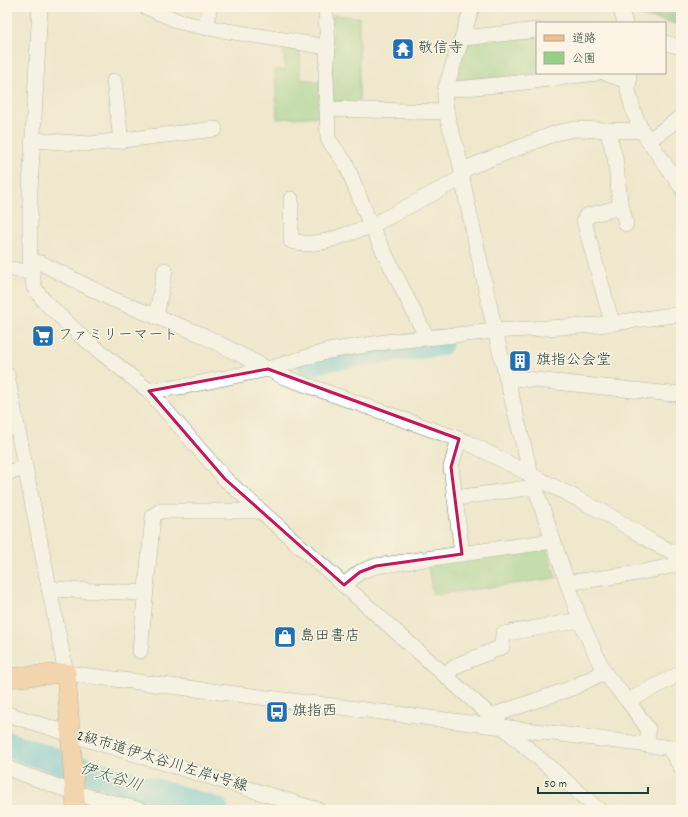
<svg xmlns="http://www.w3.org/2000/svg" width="688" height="817" viewBox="0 0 688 817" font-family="Dekko,'Klee One',sans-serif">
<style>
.green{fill:#93d086;stroke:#59865d}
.forest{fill:#76b273;stroke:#4a7854}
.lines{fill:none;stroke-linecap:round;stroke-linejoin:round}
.stream{stroke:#5bc5d6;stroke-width:4.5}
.river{stroke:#5bc5d6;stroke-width:26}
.minor-casing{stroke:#687969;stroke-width:16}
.major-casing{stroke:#687969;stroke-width:20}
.minor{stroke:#fff;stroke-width:15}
.major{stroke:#f7bd88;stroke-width:19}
.marked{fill:none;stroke:#c2185b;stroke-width:3;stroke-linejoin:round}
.labels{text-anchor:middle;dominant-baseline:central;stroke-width:3;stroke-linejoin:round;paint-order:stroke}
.poi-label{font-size:15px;fill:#1f3d34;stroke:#fcf5e5;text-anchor:start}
.street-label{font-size:15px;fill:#1f3d34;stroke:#fcf5e5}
.water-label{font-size:16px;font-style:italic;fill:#2e5f5c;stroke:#fcf5e5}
</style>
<rect width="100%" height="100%" fill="#fcf5e5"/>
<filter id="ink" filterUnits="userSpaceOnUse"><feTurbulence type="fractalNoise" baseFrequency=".025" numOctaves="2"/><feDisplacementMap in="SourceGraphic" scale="8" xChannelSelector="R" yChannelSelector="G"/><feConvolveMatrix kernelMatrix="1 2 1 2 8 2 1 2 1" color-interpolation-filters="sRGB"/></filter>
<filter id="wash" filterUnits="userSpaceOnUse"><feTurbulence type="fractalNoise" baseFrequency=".012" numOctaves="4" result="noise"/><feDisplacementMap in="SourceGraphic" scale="16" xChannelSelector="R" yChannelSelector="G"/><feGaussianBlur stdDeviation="0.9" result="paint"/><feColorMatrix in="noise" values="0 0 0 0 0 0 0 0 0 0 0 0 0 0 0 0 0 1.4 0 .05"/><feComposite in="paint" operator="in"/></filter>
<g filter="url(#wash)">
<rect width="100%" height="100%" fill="#efe8cc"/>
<!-- green -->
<g class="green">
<path d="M333,15L359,17V102L330,101Z"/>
<path d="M537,36V73H541L457,81L468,43Z"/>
<path d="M283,47L300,51V79L320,81V116L277,119L275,69L285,71Z"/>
<path d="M546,547L556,578L433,595L427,562Z"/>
</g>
<!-- forest -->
<path class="forest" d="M638,7H681V25L641,16Z"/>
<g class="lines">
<!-- stream -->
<path class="stream" d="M676,190L681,198"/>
<!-- river -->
<g class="river">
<path d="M310,363L329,358L440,343"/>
<path d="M7,744C76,769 147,788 216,810"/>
</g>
</g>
</g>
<g filter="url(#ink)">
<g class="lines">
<!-- minor casing -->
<g class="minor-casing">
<g id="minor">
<path d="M40,7L30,190V257L34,287L44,301L82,337L149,391L225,479L503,727L599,810"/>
<path d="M146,7L180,22L203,27L328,47"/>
<path d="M472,7L445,90C443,123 461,147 462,178L495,331L531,475L580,620L604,672L628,701L648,729V745"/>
<path d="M620,7L625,23"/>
<path d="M326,14L328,47L326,76L328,139L346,164L371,226L427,338"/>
<path d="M207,28L209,7"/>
<path d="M463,38L537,30"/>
<path d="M665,43L681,47"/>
<path d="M605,73L629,82"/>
<path d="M629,73L628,91L634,113L642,131"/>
<path d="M114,81L121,141"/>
<path d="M445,90L517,83L596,73"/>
<path d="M327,109L446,112"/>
<path d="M607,130L615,157L620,201L626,224"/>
<path d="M33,140L90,144L215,129"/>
<path d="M648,141L681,117"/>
<path d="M462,170L556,133L574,129L642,131L681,187"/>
<path d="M291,199V241L308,244L327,241L371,226L462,178"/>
<path d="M31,262L41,263L112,299L200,334L284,377L467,442L605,513L654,543L681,556"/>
<path d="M7,268L32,273"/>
<path d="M156,317L165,270"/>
<path d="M612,323L584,221L586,216L621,207"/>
<path d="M7,375L66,673L681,749"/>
<path d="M506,377L672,394L681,393"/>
<path d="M149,391L186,386L268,369L328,351L386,342L495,331L598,325L681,314"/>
<path d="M459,439L451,467L462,554"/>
<path d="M7,472L25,469"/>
<path d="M455,498L535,487"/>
<path d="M567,583L638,573L681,564"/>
<path d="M344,585L360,572L376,566L553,541"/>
<path d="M49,589L146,593"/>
<path d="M140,651L153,516L160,511H261"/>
<path d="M444,674L460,664L502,647L503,634L580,620"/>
<path d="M628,701L681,673"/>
<path d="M7,714L86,739L318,810"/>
<path d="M491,716L572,688L604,672"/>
<path d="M669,748L681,767"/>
<path d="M7,768L75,793L141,810"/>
</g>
</g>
<!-- major casing -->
<g class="major-casing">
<path id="major" d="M7,678L66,673L76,810"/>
</g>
<!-- minor -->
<use href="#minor" class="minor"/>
<!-- major -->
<use href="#major" class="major"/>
</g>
</g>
<!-- marked area -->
<path d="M0 0H688V817H0ZM268,369L459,439L451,467L462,554L376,566L360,572L344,585L225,479L149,391Z" fill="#efe8cc" fill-opacity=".55" fill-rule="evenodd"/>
<path class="marked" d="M268,369L459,439L451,467L462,554L376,566L360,572L344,585L225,479L149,391Z"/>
<!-- icons -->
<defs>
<g id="temple-square" transform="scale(1.15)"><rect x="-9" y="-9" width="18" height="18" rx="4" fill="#1f6fb2" stroke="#fcf5e5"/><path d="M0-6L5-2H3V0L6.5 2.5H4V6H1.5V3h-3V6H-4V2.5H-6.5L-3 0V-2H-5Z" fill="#fff"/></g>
<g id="supermarket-square" transform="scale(1.15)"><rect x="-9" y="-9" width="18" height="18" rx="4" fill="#1f6fb2" stroke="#fcf5e5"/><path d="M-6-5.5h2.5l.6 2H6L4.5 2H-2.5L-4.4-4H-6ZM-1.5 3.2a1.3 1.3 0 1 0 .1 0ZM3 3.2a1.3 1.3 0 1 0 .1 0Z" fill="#fff"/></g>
<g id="building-square" transform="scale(1.15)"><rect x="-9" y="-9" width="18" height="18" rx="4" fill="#1f6fb2" stroke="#fcf5e5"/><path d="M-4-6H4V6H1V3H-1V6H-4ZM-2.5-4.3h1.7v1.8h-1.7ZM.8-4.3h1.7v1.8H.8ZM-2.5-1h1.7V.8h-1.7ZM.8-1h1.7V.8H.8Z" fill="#fff"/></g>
<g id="shop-square" transform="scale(1.15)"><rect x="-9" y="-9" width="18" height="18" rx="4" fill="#1f6fb2" stroke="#fcf5e5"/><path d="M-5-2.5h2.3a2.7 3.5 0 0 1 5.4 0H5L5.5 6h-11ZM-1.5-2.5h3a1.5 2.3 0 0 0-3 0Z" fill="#fff"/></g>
<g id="bus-square" transform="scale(1.15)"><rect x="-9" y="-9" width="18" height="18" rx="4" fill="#1f6fb2" stroke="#fcf5e5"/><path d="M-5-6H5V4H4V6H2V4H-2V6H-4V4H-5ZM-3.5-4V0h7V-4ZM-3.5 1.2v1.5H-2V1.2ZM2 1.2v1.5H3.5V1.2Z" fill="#fff"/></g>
</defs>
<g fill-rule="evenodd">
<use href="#temple-square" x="403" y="49"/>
<use href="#supermarket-square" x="43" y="336"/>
<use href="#building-square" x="520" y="361"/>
<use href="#shop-square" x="285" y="637"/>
<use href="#bus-square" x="277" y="712"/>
</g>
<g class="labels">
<!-- poi labels -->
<g class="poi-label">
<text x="418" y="49">敬信寺</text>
<text x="58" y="336">ファミリーマート</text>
<text x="536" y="361">旗指公会堂</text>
<text x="300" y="637">島田書店</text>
<text x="292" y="712">旗指西</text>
</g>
<!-- street labels -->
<g class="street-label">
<text transform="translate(162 762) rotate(17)">2級市道伊太谷川左岸4号線</text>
</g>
<!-- water labels -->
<g class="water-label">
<text transform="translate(111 778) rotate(17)">伊太谷川</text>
</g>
</g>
<!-- margin -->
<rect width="688" height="817" fill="none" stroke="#fcf5e5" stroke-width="24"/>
<!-- legend -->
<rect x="536" y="22" width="130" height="52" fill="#fcf5e5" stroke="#a4ab9e"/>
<rect x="544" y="35" width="20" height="6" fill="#f7bd88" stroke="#a4ab9e"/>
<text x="572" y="42" font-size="12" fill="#1f3d34">道路</text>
<rect x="544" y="52" width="20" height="12" fill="#93d086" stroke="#a4ab9e"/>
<text x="572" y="62" font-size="12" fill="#1f3d34">公園</text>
<!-- scale -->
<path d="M538 787v6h110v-6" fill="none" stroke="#1f3d34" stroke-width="2"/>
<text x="544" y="787" font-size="12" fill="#1f3d34" stroke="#fcf5e5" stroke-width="3" paint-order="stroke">50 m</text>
</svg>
